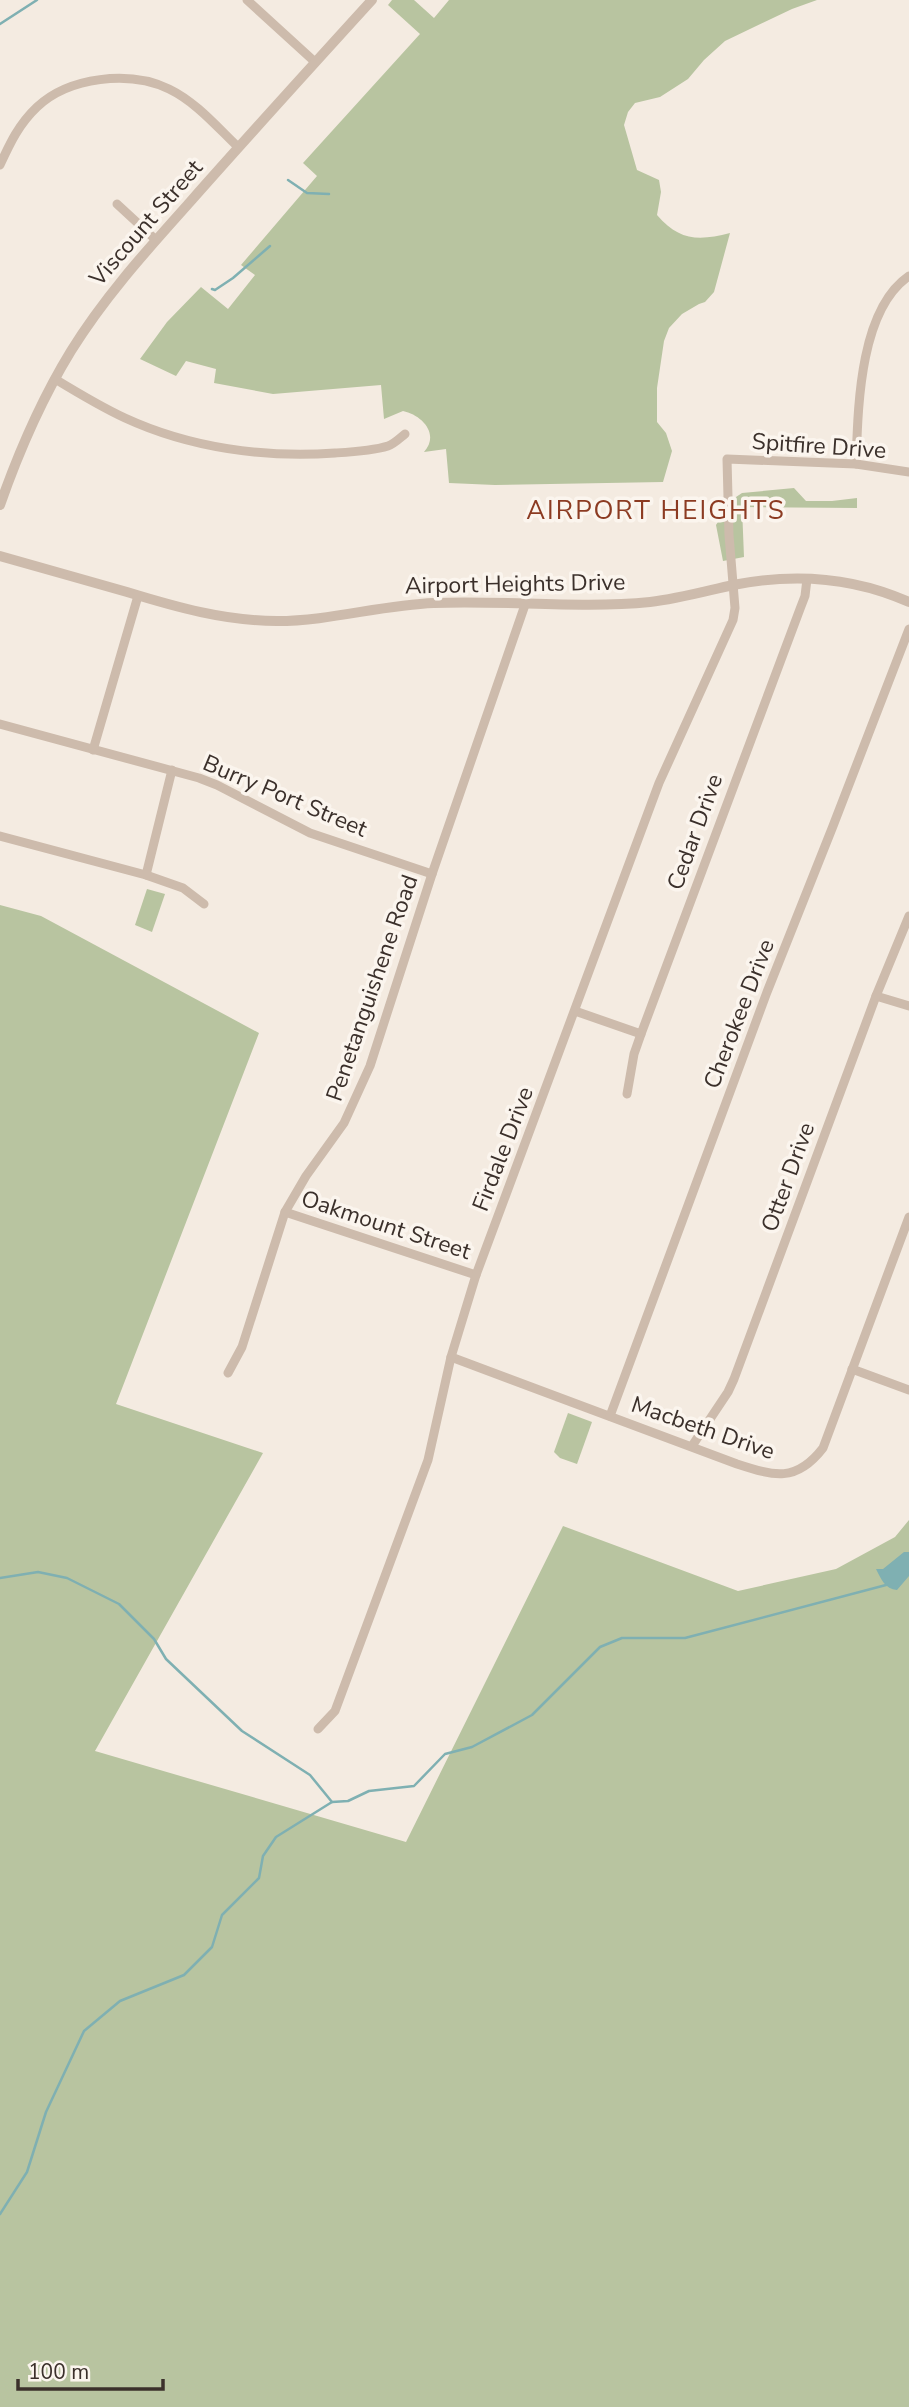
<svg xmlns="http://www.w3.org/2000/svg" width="909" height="2407" viewBox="0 0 909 2407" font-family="'Nunito Sans',sans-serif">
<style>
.green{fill:#b8c4a0}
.water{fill:#7fb0b2}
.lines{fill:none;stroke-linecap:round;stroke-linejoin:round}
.stream{stroke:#7fb0b2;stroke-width:2.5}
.minor{stroke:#cdbbac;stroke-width:9}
.tertiary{stroke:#cdbbac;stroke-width:10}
.labels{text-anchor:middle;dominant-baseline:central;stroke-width:7;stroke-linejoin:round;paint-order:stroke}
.street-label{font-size:23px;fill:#3b302b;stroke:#fbf5ee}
.quarter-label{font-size:26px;letter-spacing:2px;fill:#8c3b22;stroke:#fbf5ee}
</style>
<rect width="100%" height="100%" fill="#f4ebe1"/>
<!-- green -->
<g class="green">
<path d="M392,0H414L434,18L449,0H817L792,9L725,41L704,60L688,79L660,97L635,103L628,112L624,125L637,170L659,180L661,192L657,215C679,241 699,241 730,233L714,292L705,302L699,304L682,314L669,328L664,341L657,388V422L666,433L672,451L663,482L495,485L449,483L446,449L424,452C440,434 422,415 403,411L384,419L381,385L273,394L214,383L216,369L186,361L176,376L140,359L167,322L201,287L228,309L255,275L241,265L317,176L303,163L420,34L388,5Z"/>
<path d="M794,488L806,501H832L857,498V508L742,507L744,557L723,561L716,525L733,499L742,493Z"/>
<path d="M147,889L165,894L152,932L135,925Z"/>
<path d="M0,905L41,916L259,1033L116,1404L263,1453L95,1751L406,1842L563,1526L738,1591L836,1569L895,1537L909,1520V2407H0Z"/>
<path d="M568,1413L592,1422L577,1464L560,1458L554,1452Z"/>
</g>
<!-- water -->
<path class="water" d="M904,1552H909V1576L897,1590C885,1589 881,1579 876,1569H883Z"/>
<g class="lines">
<!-- stream -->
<g class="stream">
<path d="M0,24L37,0"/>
<path d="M288,180L307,193L329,194"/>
<path d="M212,289L215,290L233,278L270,246"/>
<path d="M0,1578L38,1572L67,1578L119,1604L154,1639L166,1659L242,1731L310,1775L332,1802"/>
<path d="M0,2214L27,2172L46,2112L84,2031L120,2001L184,1975L212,1947L222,1915L259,1878L263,1856L276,1837L332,1802L348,1801L369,1791L414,1786L445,1754L472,1747L532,1715L600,1647L622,1638H685L886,1585"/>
</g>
<!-- minor -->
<g class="minor">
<path d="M247,0L315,62"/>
<path d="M0,165C10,143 19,124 37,107C69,77 129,70 169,89C196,102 217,127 238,147"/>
<path d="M117,204L156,240"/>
<path d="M55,379C78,393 101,407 125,418C190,448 264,458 335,453C352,452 372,451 388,446C394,444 400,438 405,434"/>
<path d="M856,464C858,409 859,310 909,276"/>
<path d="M0,724L199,778L217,785L310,833L432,874"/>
<path d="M93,750L138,596"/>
<path d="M0,836L146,875L183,888L204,904"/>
<path d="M146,875L172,770"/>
<path d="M876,996L909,1006"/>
<path d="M575,1011L641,1034L800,609L805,596L807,579"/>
<path d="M627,1094L634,1054L641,1034"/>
<path d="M285,1212L476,1275"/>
<path d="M451,1357L737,1464C774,1476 796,1483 823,1448L909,1217"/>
<path d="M852,1369L909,1390"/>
<path d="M228,1373L242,1347L285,1212L306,1176L344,1123L370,1066L432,874L526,602"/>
<path d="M610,1416L767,992L833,826L909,629"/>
<path d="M692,1446L728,1392L734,1379L876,996L909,916"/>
<path d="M318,1729L335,1711L428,1460L451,1357L476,1275L659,783L733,620L735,608L729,535L727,459L856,464L909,472"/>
</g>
<!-- tertiary -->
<g class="tertiary">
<path d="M0,505C19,451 41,400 71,351C105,296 148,249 190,202C250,134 311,67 372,0"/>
<path d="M0,556C42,568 85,580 127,592C176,607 225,621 277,621C330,621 381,605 434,603C505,600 580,609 650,602C678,599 706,591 733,585C793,573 853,577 909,602"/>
</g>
</g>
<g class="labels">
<!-- street labels -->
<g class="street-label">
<text transform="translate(146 223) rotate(-49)">Viscount Street</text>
<text transform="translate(819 446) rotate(4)">Spitfire Drive</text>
<text transform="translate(515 584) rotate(-1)">Airport Heights Drive</text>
<text transform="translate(285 796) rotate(23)">Burry Port Street</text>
<text transform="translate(695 832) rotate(-70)">Cedar Drive</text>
<text transform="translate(372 988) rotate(-71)">Penetanguishene Road</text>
<text transform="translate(739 1014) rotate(-69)">Cherokee Drive</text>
<text transform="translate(503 1149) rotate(-69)">Firdale Drive</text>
<text transform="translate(788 1177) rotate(-70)">Otter Drive</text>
<text transform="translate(386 1225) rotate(18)">Oakmount Street</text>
<text transform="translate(703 1428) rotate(19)">Macbeth Drive</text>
</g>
<!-- quarter labels -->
<g class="quarter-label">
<text x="656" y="510">AIRPORT HEIGHTS</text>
</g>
</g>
<!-- scale -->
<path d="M18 2379v10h145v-10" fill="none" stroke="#3b302b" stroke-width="3.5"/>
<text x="28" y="2379" font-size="21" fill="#3b302b" stroke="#fbf5ee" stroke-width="5" paint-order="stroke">100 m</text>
</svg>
